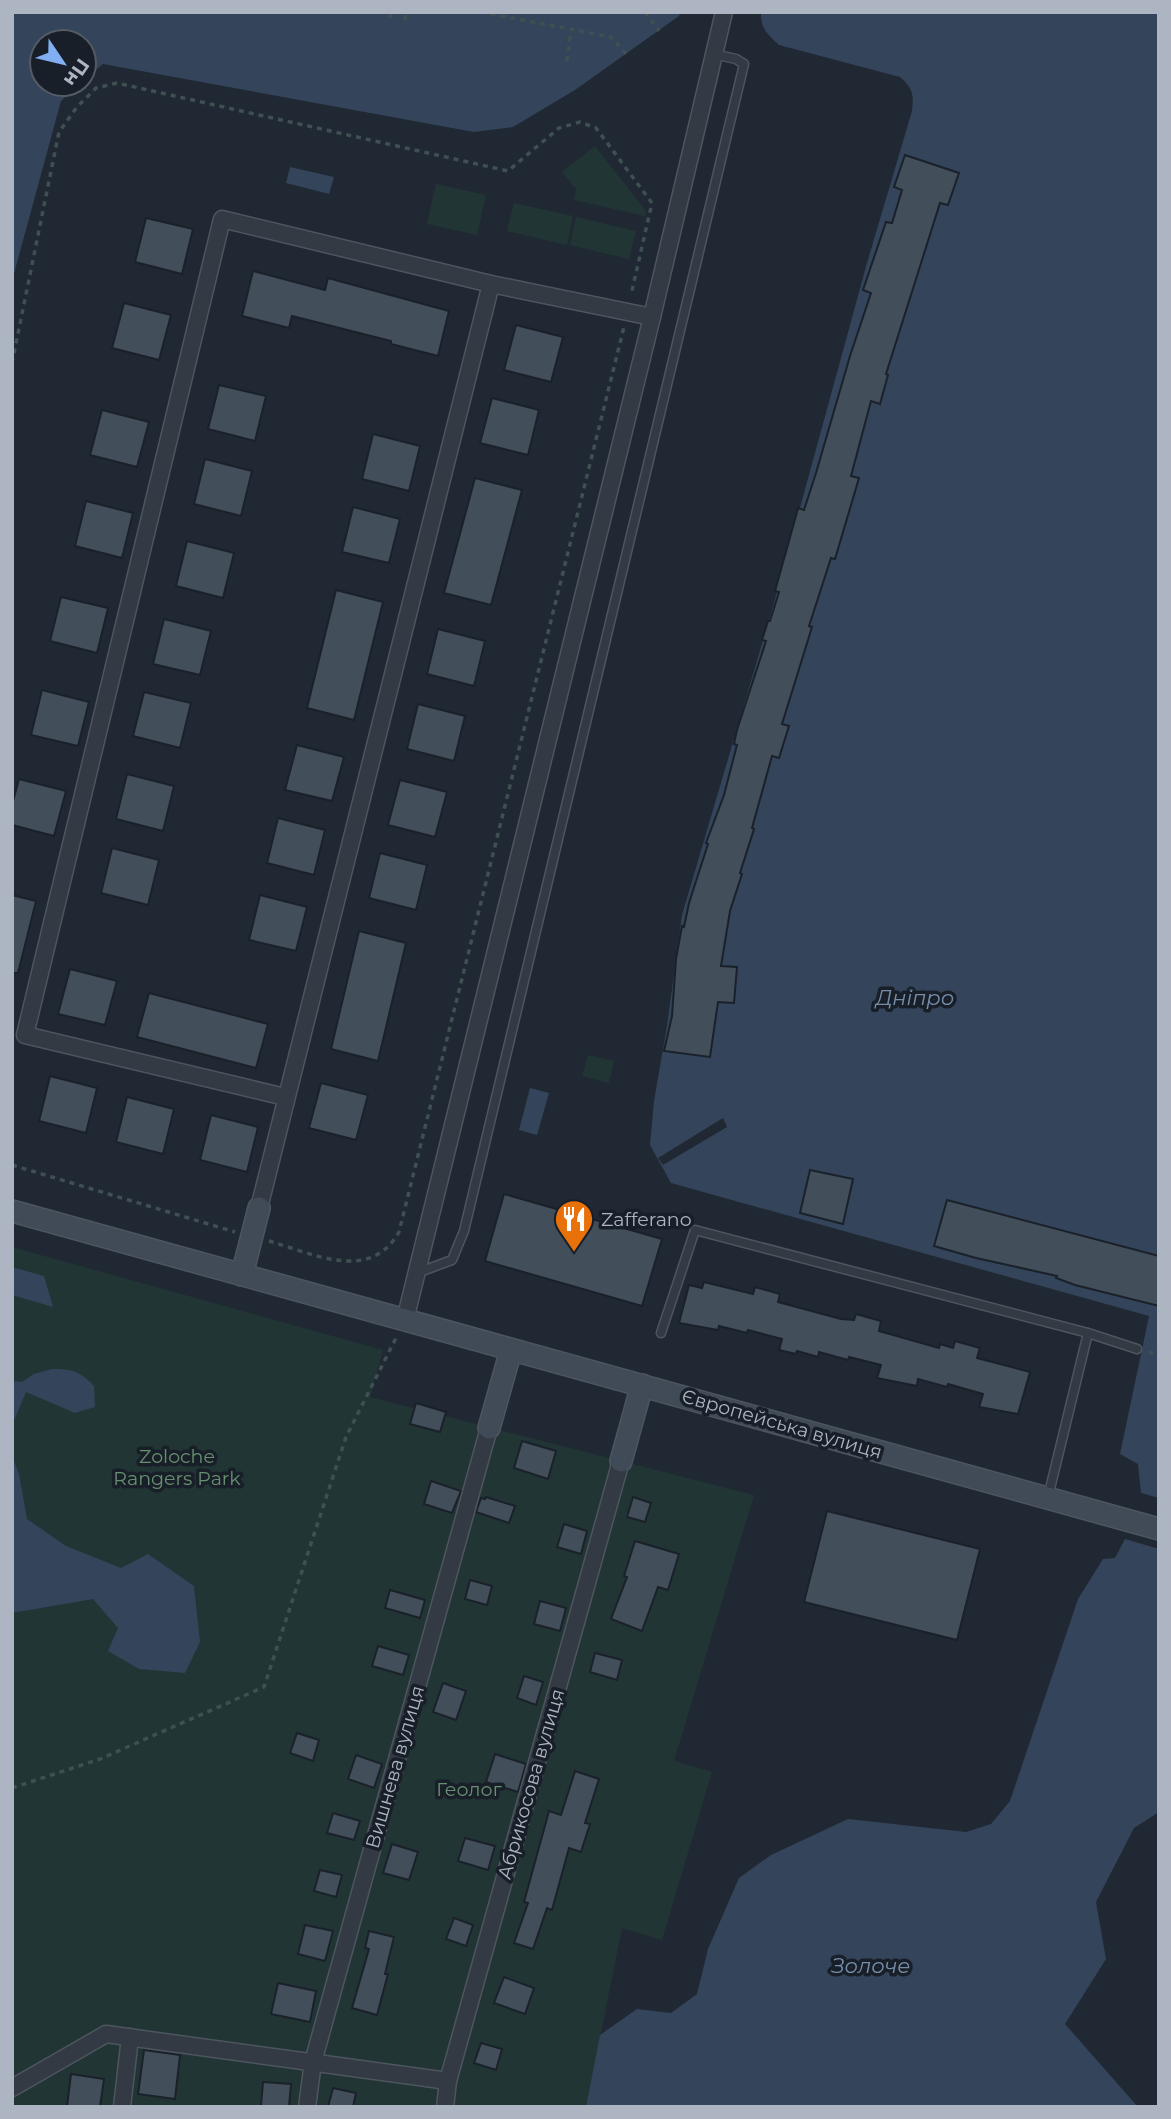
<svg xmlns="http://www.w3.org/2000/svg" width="1171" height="2119" viewBox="0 0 1171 2119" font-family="Montserrat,sans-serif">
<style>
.green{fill:#223535}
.water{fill:#34445a}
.pier{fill:#202833}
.building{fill:#434e5b;stroke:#1a212a;stroke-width:2}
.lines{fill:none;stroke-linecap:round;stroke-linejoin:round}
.lane-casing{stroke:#4d555f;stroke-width:11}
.street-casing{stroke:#4d555f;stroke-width:19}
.secondary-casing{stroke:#4d555f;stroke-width:24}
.path{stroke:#3f5052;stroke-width:3.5;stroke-dasharray:5 5;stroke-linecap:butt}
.lane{stroke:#333a44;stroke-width:8}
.street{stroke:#333a44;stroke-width:16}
.secondary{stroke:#414a57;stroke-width:21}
.labels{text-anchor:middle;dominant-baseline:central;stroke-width:7;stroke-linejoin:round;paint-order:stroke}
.poi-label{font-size:19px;fill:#acb5c1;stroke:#181f28;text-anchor:start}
.street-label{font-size:19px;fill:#acb5c1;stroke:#181f28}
.park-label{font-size:19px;fill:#66906f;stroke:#181f28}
.water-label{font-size:21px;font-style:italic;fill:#768da9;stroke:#181f28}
</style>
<rect width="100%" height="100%" fill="#202833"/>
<!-- green -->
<g class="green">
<path d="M595,146L646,211L645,216L574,200L576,189L562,172Z"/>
<path d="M436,184L486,195L477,235L427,224Z"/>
<path d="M514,203L573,216L567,245L507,231Z"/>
<path d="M576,217L636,231L629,259L570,245Z"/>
<path d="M588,1055L614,1061L609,1083L582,1076Z"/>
<path d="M12,1247L383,1350L370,1397L754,1495L674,1761L712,1772L662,1940L622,1928L586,2107H12Z"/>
</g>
<!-- water -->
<g class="water">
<path d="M12,12H681L679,16L575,90L513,127L474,132L103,64L84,80V42H42V84H80L61,101L12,281Z"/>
<path d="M761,12H1159V1498L1141,1493L1138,1464L1120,1454L1149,1316L671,1183L650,1145L654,1101L667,1026L682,915L772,610L867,263L912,111C914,95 913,88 900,77L779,45C768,35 760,28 761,12Z"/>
<path d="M290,167L334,177L329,194L286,183Z"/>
<path d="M530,1088L549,1093L537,1135L519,1130Z"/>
<path d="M12,1267L44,1276L53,1307L12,1295Z"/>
<path d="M52,1369C72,1369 80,1371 94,1386L95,1407L75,1413L26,1392L12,1425V1381L22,1382L34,1374Z"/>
<path d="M12,1456L19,1474L27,1519L66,1546L121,1568L148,1554L194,1586L200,1642L185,1673L139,1669L108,1651L118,1628L93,1599L12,1613Z"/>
<path d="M1125,1539L1159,1549V1812L1134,1828L1096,1902L1106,1959L1065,2024L1138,2107H586L600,2035L637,2009L671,2013L697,1994L708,1949L739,1878L771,1855L848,1819L966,1832L991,1824L1010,1801L1078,1599L1103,1559L1115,1558Z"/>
</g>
<!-- pier -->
<path class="pier" d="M723,1118L727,1127L663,1165L658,1158Z"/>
<!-- building -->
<g class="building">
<path d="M905,155L959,173L948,205L940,203L886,374L888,375L880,404L871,401L851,476L859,478L835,559L831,558L809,626L812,627L782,724L789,726L779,758L772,756L752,828L754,829L740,873L742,874L730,911L721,966L737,967L734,1003L718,1002L710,1057L664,1051L672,1016L676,959L682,926L684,927L689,903L708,844L706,843L724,795L737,745L734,744L737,730L766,641L762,640L768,621H770L779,592L775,591L794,523L798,508L804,510L816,473L850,356L871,293L863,290L886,222L892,223L902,190L894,187Z"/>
<path d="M146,218L193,229L182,274L135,262Z"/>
<path d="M253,271L325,290L328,278L449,311L438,356L391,344V341L292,316L289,328L242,316Z"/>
<path d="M124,303L171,315L159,360L112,348Z"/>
<path d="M516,325L563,337L551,382L504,370Z"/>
<path d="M219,385L266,396L255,441L208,429Z"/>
<path d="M492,398L539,410L528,455L480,443Z"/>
<path d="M102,410L149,422L137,467L90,455Z"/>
<path d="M373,434L420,446L409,491L362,479Z"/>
<path d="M205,459L252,471L241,516L194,504Z"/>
<path d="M475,478L522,490L491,605L444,593Z"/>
<path d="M86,501L133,513L122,558L75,546Z"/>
<path d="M353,507L400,519L389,563L342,552Z"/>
<path d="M187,541L234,553L223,598L176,586Z"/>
<path d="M336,590L383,602L354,720L307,708Z"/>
<path d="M61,597L108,608L97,653L50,641Z"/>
<path d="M164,619L211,631L200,675L153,664Z"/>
<path d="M438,629L485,641L474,686L427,674Z"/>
<path d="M42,690L89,702L78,746L31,735Z"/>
<path d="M144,692L191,703L180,748L133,736Z"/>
<path d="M418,704L465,716L454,761L407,749Z"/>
<path d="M297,745L344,757L332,801L285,790Z"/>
<path d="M127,774L174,786L163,831L116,819Z"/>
<path d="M19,779L66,791L54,836L12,825V805Z"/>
<path d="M400,780L447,792L435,837L388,825Z"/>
<path d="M278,818L325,830L314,875L267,863Z"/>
<path d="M112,848L159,860L148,905L101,893Z"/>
<path d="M380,853L427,865L416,910L369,898Z"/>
<path d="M12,895L36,901L18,973H12Z"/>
<path d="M260,895L307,907L296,951L249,940Z"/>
<path d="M359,931L406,943L378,1061L331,1049Z"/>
<path d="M70,969L117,981L105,1025L58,1014Z"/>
<path d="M149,993L268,1024L256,1068L137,1037Z"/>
<path d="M50,1076L97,1088L86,1133L39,1121Z"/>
<path d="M321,1083L368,1095L356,1140L309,1128Z"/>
<path d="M127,1097L174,1109L163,1154L116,1142Z"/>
<path d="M211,1115L258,1127L247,1172L200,1160Z"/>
<path d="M810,1170L853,1179L843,1224L800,1213Z"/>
<path d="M504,1194L662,1239L642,1306L485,1261Z"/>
<path d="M947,1200L1159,1256V1306L1075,1285L1056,1278L1057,1276L976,1258L934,1246Z"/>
<path d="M704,1282L753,1294L755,1287L780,1294L778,1302L841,1319L854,1320L856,1314L881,1321L879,1331L939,1348L940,1344L953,1348L955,1341L980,1348L977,1358L1030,1372L1018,1414L979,1407L983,1394L948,1384L947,1387L918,1379L917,1386L877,1378L881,1365L849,1357L848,1360L819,1352L818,1357L797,1351L796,1354L779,1350L782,1339L748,1330L747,1333L719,1326L718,1330L679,1323L689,1285L702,1288Z"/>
<path d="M416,1403L446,1412L440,1432L410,1424Z"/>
<path d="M522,1441L556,1451L548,1479L514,1468Z"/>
<path d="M431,1481L461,1491L452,1513L424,1504Z"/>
<path d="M486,1497L515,1506L509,1523L476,1512L481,1498L485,1499Z"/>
<path d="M633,1497L651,1503L645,1522L627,1517Z"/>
<path d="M827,1511L980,1549L957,1640L804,1602Z"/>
<path d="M564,1524L587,1531L581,1554L557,1547Z"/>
<path d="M635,1541L679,1554L668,1590L658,1587L642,1631L611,1619L627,1577L624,1576Z"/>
<path d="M470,1580L492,1586L487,1605L465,1599Z"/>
<path d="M390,1590L425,1600L420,1618L385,1608Z"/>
<path d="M540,1601L566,1608L560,1631L534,1624Z"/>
<path d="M378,1646L409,1655L403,1675L372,1666Z"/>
<path d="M595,1653L622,1660L617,1680L590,1672Z"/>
<path d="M524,1676L543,1682L536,1705L517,1698Z"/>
<path d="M443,1683L466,1691L456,1720L433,1712Z"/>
<path d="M297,1733L319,1740L313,1761L290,1753Z"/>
<path d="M495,1754L526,1764L518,1792L486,1782Z"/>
<path d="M356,1755L382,1764L374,1788L348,1779Z"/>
<path d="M575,1771L599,1779L585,1823L590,1824L581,1852L569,1848L552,1910L547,1908L533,1949L514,1943L528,1903L524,1902L549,1811L561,1815Z"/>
<path d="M333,1813L360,1821L354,1840L327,1833Z"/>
<path d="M465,1838L495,1846L488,1870L458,1861Z"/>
<path d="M392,1844L418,1852L409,1880L383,1873Z"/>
<path d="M320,1870L342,1875L336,1897L314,1891Z"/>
<path d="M454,1918L473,1925L466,1946L446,1939Z"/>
<path d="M305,1925L333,1931L325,1961L298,1954Z"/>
<path d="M369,1931L394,1937L385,1974H388L377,2015L352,2008L369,1949L365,1948Z"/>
<path d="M504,1977L534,1988L525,2014L494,2003Z"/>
<path d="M278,1983L316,1991L310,2022L271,2014Z"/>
<path d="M481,2043L502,2049L496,2070L474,2063Z"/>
<path d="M144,2050L180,2055L175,2099L138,2094Z"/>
<path d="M71,2074L104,2079L100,2107H67Z"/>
<path d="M263,2082L291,2084L289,2107L261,2106Z"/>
<path d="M333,2088L356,2093L353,2107H328Z"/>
</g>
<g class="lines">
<!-- lane casing -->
<g class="lane-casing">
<g id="lane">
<path d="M417,1273L452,1260L464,1231L744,64L736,59L714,54"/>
<path d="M661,1333L695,1230L1088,1333L1137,1349"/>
<path d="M1048,1497L1088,1333"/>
</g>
</g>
<!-- street casing -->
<g class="street-casing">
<g id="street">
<path d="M285,1097L25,1035L222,219L491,284L652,317"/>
<path d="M259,1208L491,284"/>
<path d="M405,1320L652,317L724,12"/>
<path d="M12,2088L106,2034L448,2081"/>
<path d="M122,2107L130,2037"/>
<path d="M307,2107L313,2062L489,1428"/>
<path d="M445,2107L448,2081L621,1461"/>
</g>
</g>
<!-- secondary casing -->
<g class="secondary-casing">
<g id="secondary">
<path d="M12,1211L1159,1529"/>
<path d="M242,1275L259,1208"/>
<path d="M489,1428L511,1350"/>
<path d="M621,1461L642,1385"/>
</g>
</g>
<!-- path -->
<g class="path">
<path d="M481,12L611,37L626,54"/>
<path d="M645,12L659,31"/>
<path d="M390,18L391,12"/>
<path d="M405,20L406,12"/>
<path d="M567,61L571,30"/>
<path d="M12,363L59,132L77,107L96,88L117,83L508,171L559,128L580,122L596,128L652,203L631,295"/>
<path d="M12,1165L235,1232"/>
<path d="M269,1241C314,1254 370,1283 399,1232L624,327"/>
<path d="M1149,1352L1159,1355"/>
<path d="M12,1788L100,1759L264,1687L346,1437L396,1338"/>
</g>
<!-- lane -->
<use href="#lane" class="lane"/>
<!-- street -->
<use href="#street" class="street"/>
<!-- secondary -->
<use href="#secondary" class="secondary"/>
</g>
<!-- icons -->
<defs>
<g id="restaurant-pin" transform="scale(2.0125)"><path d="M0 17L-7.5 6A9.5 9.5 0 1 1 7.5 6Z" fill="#e8710a" stroke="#181f28"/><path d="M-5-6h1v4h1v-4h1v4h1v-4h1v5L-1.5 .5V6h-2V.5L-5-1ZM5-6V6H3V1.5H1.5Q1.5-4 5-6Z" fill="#fff"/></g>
</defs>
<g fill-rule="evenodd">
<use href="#restaurant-pin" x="574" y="1219"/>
</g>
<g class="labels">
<!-- poi labels -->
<g class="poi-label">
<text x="601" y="1219">Zafferano</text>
</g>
<!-- street labels -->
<g class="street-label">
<text transform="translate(782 1424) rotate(16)">Європейська вулиця</text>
<text transform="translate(395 1767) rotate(-74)">Вишнева вулиця</text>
<text transform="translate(531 1784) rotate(-74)">Абрикосова вулиця</text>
</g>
<!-- park labels -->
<g class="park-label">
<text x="177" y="1456">Zoloche<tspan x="177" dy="22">Rangers Park</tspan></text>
<text x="469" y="1789">Геолог</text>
</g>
<!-- water labels -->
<g class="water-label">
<text x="915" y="997">Дніпро</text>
<text x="871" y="1965">Золоче</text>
</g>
</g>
<!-- border -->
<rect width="1171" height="2119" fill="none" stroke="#acb5c1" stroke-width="28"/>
<!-- north arrow -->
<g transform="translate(63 63) rotate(125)"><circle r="33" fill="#181f28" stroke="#535b65" stroke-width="2"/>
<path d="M0-5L12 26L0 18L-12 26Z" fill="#82aff1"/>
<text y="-10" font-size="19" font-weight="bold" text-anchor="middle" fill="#acb5c1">Пн</text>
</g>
</svg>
